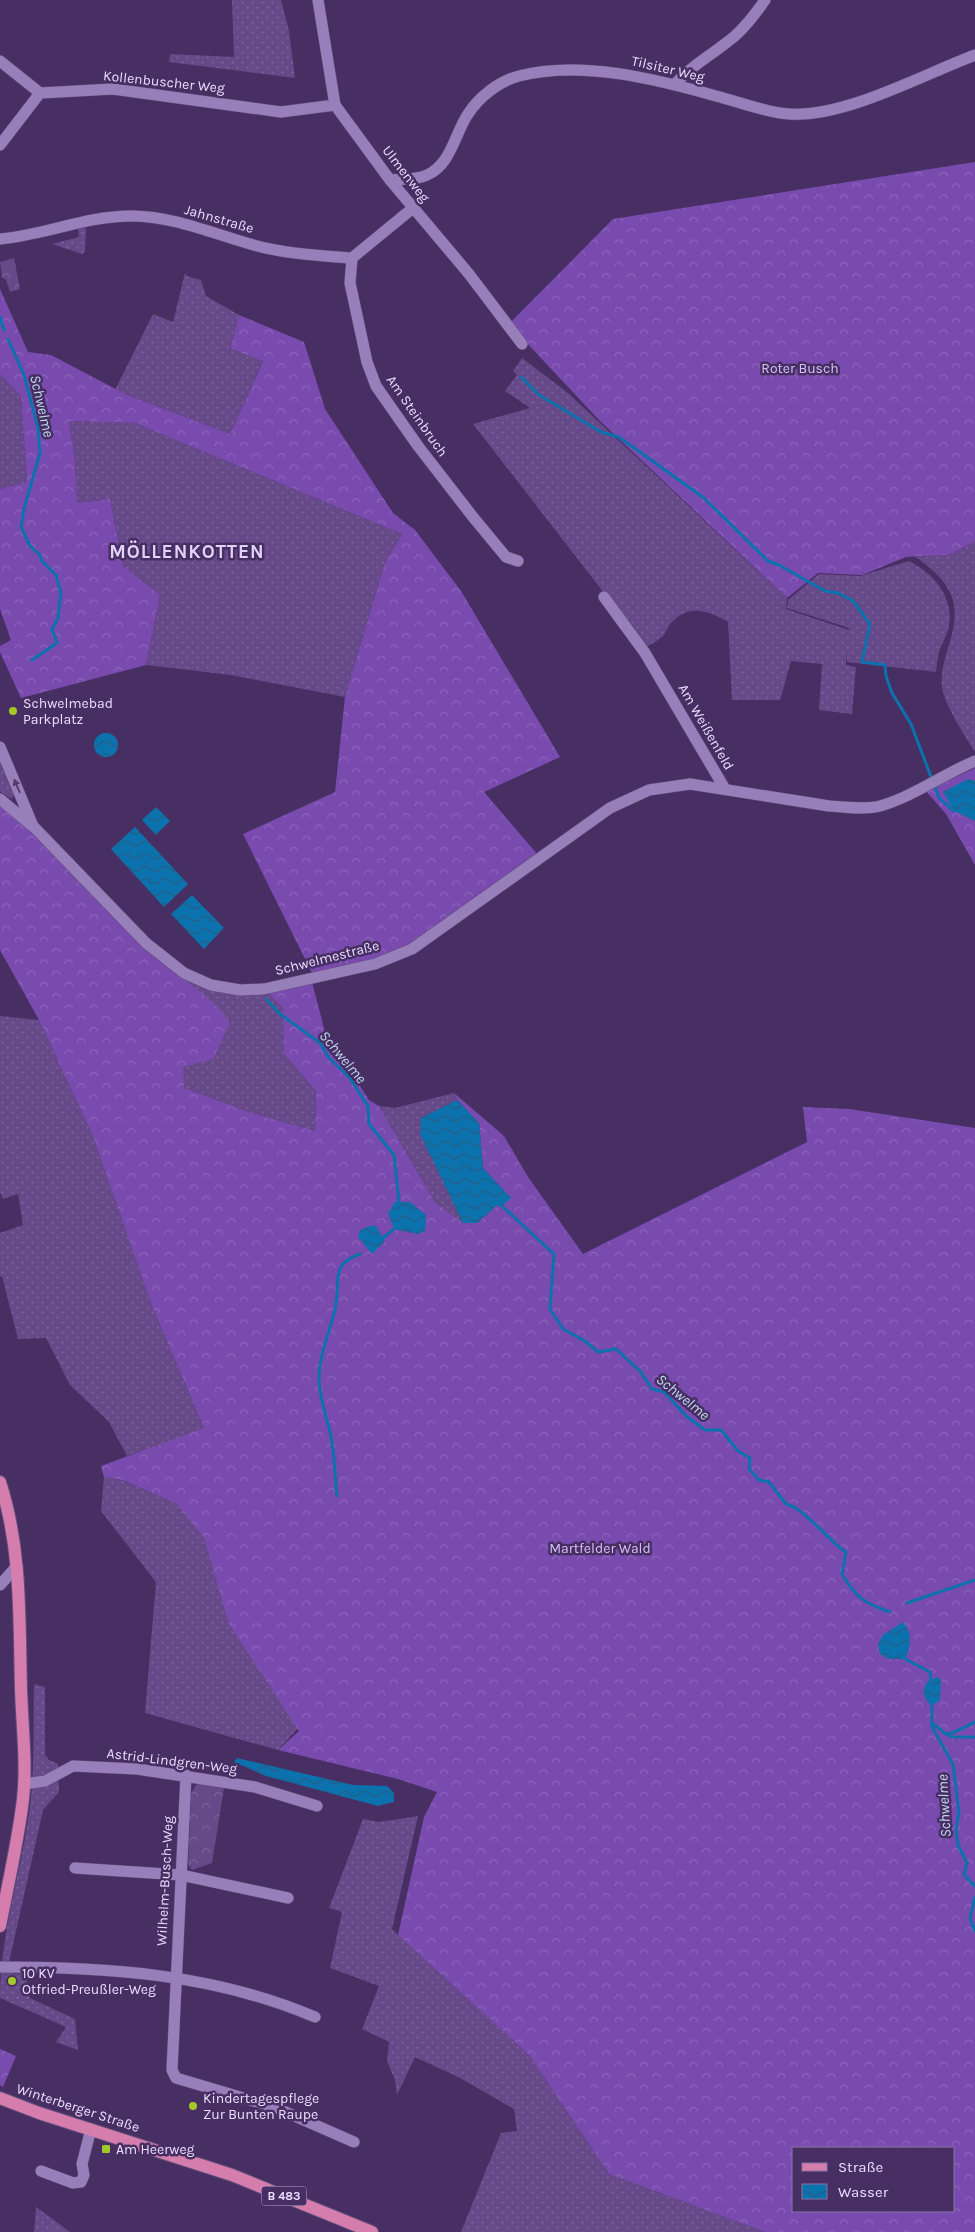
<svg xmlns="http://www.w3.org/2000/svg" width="975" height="2232" viewBox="0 0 975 2232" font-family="Karla,sans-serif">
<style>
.grass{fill:url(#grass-dots)}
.forest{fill:url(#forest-crowns);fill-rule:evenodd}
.park{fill:url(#park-crowns)}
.water{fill:url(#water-waves)}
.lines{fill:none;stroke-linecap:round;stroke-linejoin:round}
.stream{stroke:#0b72ae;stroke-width:3}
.minor-casing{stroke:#624d7b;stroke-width:12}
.major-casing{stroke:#624d7b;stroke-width:14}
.minor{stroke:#977fba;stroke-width:11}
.major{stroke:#d57dac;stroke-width:12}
.oneway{fill:#533b71}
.poi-dot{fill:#a2c928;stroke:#472f64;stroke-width:2}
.labels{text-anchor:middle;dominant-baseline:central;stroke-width:5;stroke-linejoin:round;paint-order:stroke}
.shield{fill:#472f64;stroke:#baaad0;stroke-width:1}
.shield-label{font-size:12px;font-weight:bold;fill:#ebdeff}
.street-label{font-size:14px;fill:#ebdeff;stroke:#472f64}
.park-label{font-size:14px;fill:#d6c1f5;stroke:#472f64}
.poi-label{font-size:14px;fill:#ebdeff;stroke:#472f64;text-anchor:start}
.water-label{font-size:15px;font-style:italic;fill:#bfd7eb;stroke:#472f64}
.district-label{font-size:19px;font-weight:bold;letter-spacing:1px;fill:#e1d2f8;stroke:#472f64}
</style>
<defs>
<pattern id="grass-dots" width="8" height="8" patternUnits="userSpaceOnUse" patternTransform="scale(1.25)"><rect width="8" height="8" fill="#654988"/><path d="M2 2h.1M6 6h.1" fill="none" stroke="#7b639a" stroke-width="1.8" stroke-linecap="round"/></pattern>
<pattern id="forest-crowns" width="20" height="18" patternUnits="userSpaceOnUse" patternTransform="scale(1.25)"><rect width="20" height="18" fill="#7a4baf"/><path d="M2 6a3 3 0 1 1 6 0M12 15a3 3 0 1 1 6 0" fill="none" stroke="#8d64bb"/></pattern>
<pattern id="park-crowns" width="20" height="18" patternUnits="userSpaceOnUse" patternTransform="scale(1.25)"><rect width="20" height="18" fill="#654988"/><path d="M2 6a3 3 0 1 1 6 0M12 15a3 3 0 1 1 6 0" fill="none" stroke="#7b639a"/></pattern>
<pattern id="water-waves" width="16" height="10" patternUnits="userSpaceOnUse" patternTransform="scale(1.25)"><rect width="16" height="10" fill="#0b72ae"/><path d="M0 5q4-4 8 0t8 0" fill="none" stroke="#265d82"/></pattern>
</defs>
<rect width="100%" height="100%" fill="#472f64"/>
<!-- grass -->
<g class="grass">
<path d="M232,0H281L289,31L295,78L169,62L170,54L234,57Z"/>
<path d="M82,227L86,229L85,252L82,254L52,244L79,237L78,229Z"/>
<path d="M185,273L187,276L201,280L206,296L239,315L230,348L263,360L230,434L115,390L153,314L173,322Z"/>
<path d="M522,358L568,393L787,598L786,609L849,630V628L787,608L788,600L819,574L860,576L909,561C933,573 954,596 949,626C947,636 942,643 939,652C937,658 937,665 936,672L847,662V650L846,665L856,667L852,714L819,710L822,664L791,661L780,700H732L728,622C709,611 689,603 671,623C667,627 666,633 663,636C658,641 651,644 646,647L473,424L530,408L505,391L517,375L513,371Z"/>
<path d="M0,374L21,395L27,482L0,489Z"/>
<path d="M69,421L135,423L402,534L384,565L345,697L231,675L146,665L160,595L123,566L110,499L77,503L75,462Z"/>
<path d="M975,541V752C965,736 944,704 942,687C940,673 945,658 949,645C963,601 951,583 916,557L949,555Z"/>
<path d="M0,763L14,796L11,799L0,791Z"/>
<path d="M175,972L266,991L283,1009L284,1054L316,1091L315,1131L252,1113L184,1088L182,1067L213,1058Z"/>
<path d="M0,1016L39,1020L92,1134L152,1306L204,1428L202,1430L127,1456L109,1422L70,1385L46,1338L18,1339L2,1276L0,1277V1233L23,1225L18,1194L3,1199L0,1193Z"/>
<path d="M454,1093L457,1100L421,1118V1134L463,1223L435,1202L379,1106L395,1108Z"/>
<path d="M104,1477L121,1480L177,1503L205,1538L300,1726L278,1750L145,1713L156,1582L101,1511Z"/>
<path d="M34,1684L45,1687V1755L49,1760L58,1764L59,1792L43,1810L8,1967L13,1974L26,1973L30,1998L75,2019L78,2050L56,2042L66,2027L0,1998C0,1934 22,1870 30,1806C35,1768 33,1722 34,1684Z"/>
<path d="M418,1816L392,1929L529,2055L609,2174L765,2232H461L501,2133L517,2131L514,2109L460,2078L415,2057L397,2095L395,2080L387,2061L389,2042L362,2029L379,1986L330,1968L342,1912L329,1908L363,1819L379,1822Z"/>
<path d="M36,2207L70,2232H34Z"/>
</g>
<!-- forest -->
<g class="forest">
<path d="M975,162V541L949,555L906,557L862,575L818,573L787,598L599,420L509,324L613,219Z"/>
<path d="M0,289L28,352L51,355L125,394L230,434L263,361L230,348L239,315L304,342L325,409L393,513L415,530L461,591L560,757L484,792L538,855L411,945L374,960L312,973L243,834L335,792L345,697L384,565L402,534L135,423L69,421L75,462L77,503L110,499L123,566L160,595L146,665L21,698L0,652V646L11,640L0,609V489L27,482L21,396L0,374Z"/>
<path d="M975,768V865L946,814L926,791Z"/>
<path d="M0,805C62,856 115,917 174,971C194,989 216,1000 230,1023L213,1059L183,1067L184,1088L252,1113L315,1131L316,1091L284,1054L283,1009L266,991L312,982L325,1032L369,1100L379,1106L435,1202L463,1223H477L496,1206L511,1198L483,1168L479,1123L457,1100L454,1093L504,1136L528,1177L583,1254L807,1142L803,1107L849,1109L975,1128V2232H765L609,2174L529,2055L398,1935L424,1817L437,1792L398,1779L278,1750L299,1731L229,1624L204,1538L176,1503L122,1480L104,1477L101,1466L204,1428L152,1306L92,1134L39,1020L0,950ZM410,1202L419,1234L394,1229ZM794,2148H954V2211H794Z"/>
<path d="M0,2049L16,2056L3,2087L0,2085Z"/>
</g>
<!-- park -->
<g class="park">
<path d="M14,258L20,289L10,292L6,280L2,277L0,262Z"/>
<path d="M202,1783L224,1788L212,1863L192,1870L188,1865L191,1794L196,1785Z"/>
</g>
<!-- water -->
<g class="water">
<circle cx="106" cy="745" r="12"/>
<path d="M968,779L975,781V821L954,811L943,792Z"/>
<path d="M156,807L170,821L156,835L142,820Z"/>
<path d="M135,827L188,884L164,907L111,849Z"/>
<path d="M192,895L224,928L204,949L171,914Z"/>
<path d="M457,1100L479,1123L483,1168L511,1198L502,1206H496L477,1223H463L420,1134L421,1118Z"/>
<path d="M395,1202H410L426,1215L425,1231L419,1234L394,1229L388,1213Z"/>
<path d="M370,1226H376L385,1241L372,1254L358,1237L360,1230Z"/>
<path d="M903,1622C913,1634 911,1646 905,1659H889L880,1654L878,1644L883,1635Z"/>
<path d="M937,1677L941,1679L940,1700L932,1706L927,1701L923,1692L927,1682Z"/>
<path d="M237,1758L353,1785L387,1786L394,1793V1802L378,1806L266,1776L234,1762Z"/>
</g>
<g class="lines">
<!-- stream -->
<g class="stream">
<path d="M0,317L4,330"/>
<path d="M8,339L24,375L38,428L40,453L24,509L21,527L30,546L39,554L42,561L56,575L61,593L58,618L52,629L57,643L32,660"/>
<path d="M521,377L539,395L601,432L619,437L704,498L768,561L779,565L825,591L838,593L853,601L870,624L862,662L885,665L886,676L892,693L911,724L939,798L954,811"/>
<path d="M266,999L280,1014L320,1043L329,1058L349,1077L368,1106L369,1124L394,1155L399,1202"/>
<path d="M502,1206L554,1254L550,1309L563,1329L585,1341L598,1352L616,1349L640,1371L652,1389L664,1392L686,1416L705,1430H721L738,1451L750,1458L749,1469L759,1480L769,1482L786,1504C803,1507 829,1541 846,1552L842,1574C856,1598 864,1603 890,1612"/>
<path d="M382,1239L394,1229"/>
<path d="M337,1496C335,1479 335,1460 332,1443C329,1421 319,1401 319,1379C319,1352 332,1329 336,1304C340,1279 331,1264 360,1254"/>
<path d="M907,1603L975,1580"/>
<path d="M905,1655V1659L930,1672L931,1684"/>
<path d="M932,1703V1727L953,1764L959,1813L956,1829L958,1845L967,1863L964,1875L975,1886"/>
<path d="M932,1723L946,1734C956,1733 966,1726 975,1722"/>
<path d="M946,1734L952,1737H975"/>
<path d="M975,1897L970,1918L975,1931"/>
</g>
<!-- minor casing -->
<g class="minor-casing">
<g id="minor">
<path d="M318,0L335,105L390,180L469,274L522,344"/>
<path d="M0,61L40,93L113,89L281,112L335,105"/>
<path d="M675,84C692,65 707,58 726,43C742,32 754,16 765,0"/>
<path d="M0,145L40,93"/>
<path d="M390,180C401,179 417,180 427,175C451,165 455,133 468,114C479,97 499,81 519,76C581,60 656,79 716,96C739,102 764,112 789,114C844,118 922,75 975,55"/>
<path d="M0,239C45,235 86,216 131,216C176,216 218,236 261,247C291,254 322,256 352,258L413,208"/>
<path d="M352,258L350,283L367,362L376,386L418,446L473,517L506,557L518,561"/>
<path d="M604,597L645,653L725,789"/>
<path d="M0,747L33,826L146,943L184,973L211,985L240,990L264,989L375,964L412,949L610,808L649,790L690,784L829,806C845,807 864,810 880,806C912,797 944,774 975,761"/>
<path d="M0,799L31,825"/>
<path d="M0,1585L17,1566"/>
<path d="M186,1775L172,2070L176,2078L274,2107L354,2142"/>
<path d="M24,1784L45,1781L73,1766L137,1769L255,1787L317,1806"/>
<path d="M75,1868L181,1875L288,1898"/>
<path d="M0,1967C108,1967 214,1974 315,2017"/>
<path d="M41,2171L73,2183L81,2182L84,2175L82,2164L91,2129"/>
</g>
</g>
<!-- major casing -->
<g class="major-casing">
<g id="major">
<path d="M0,1482C22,1550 19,1619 21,1689C22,1725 27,1763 23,1799C18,1842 8,1884 0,1926"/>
<path d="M0,2098L39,2113L232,2175L372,2232"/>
</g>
</g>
<!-- minor -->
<use href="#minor" class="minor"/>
<!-- major -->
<use href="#major" class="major"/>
</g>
<!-- one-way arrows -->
<defs><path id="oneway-solid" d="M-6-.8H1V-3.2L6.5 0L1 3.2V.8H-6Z" transform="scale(1.25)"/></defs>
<use class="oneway" href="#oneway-solid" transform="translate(17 786) rotate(-113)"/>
<!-- markers -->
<g class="poi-dot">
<circle cx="13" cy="711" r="5"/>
<circle cx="12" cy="1981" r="5"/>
<circle cx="193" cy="2106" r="5"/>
<rect x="101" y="2144" width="10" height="10" rx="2.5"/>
</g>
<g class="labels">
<!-- shield labels -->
<rect class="shield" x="261.5" y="2186.5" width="45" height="19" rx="4"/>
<g class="shield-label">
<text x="284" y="2196">B 483</text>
</g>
<!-- street labels -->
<g class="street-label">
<text transform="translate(668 69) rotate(13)">Tilsiter Weg</text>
<text transform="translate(164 82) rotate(6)">Kollenbuscher Weg</text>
<text transform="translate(406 174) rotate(52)">Ulmenweg</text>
<text transform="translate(219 219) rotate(16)">Jahnstraße</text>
<text transform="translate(417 416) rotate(55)">Am Steinbruch</text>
<text transform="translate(706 727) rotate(60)">Am Weißenfeld</text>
<text transform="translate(327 958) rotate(-14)">Schwelmestraße</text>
<text transform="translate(172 1761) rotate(7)">Astrid-Lindgren-Weg</text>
<text transform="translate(165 1881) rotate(-87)">Wilhelm-Busch-Weg</text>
<text transform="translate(78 2108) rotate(18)">Winterberger Straße</text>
</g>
<!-- park labels -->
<g class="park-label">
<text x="800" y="368">Roter Busch</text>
<text x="600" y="1548">Martfelder Wald</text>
</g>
<!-- poi labels -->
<g class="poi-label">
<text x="23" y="703">Schwelmebad<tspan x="23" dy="16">Parkplatz</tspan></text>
<text x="22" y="1973">10 KV<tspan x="22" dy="16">Otfried-Preußler-Weg</tspan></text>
<text x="203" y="2098">Kindertagespflege<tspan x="203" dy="16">Zur Bunten Raupe</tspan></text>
<text x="116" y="2149">Am Heerweg</text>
</g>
<!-- water labels -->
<g class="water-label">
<text transform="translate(42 406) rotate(77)">Schwelme</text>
<text transform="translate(343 1057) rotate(50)">Schwelme</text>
<text transform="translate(683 1397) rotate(39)">Schwelme</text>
<text transform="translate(944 1806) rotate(-93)">Schwelme</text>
</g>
<!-- district labels -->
<g class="district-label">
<text x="187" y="552">MÖLLENKOTTEN</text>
</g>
</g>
<!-- legend -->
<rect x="792" y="2147" width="162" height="65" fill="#472f64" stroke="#8975a2"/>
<rect x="802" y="2163" width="25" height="8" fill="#d57dac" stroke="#8975a2"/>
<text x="838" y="2172" font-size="15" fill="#ebdeff">Straße</text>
<rect x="802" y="2184" width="25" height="15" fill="url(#water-waves)" stroke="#8975a2"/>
<text x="838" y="2197" font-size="15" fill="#ebdeff">Wasser</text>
</svg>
